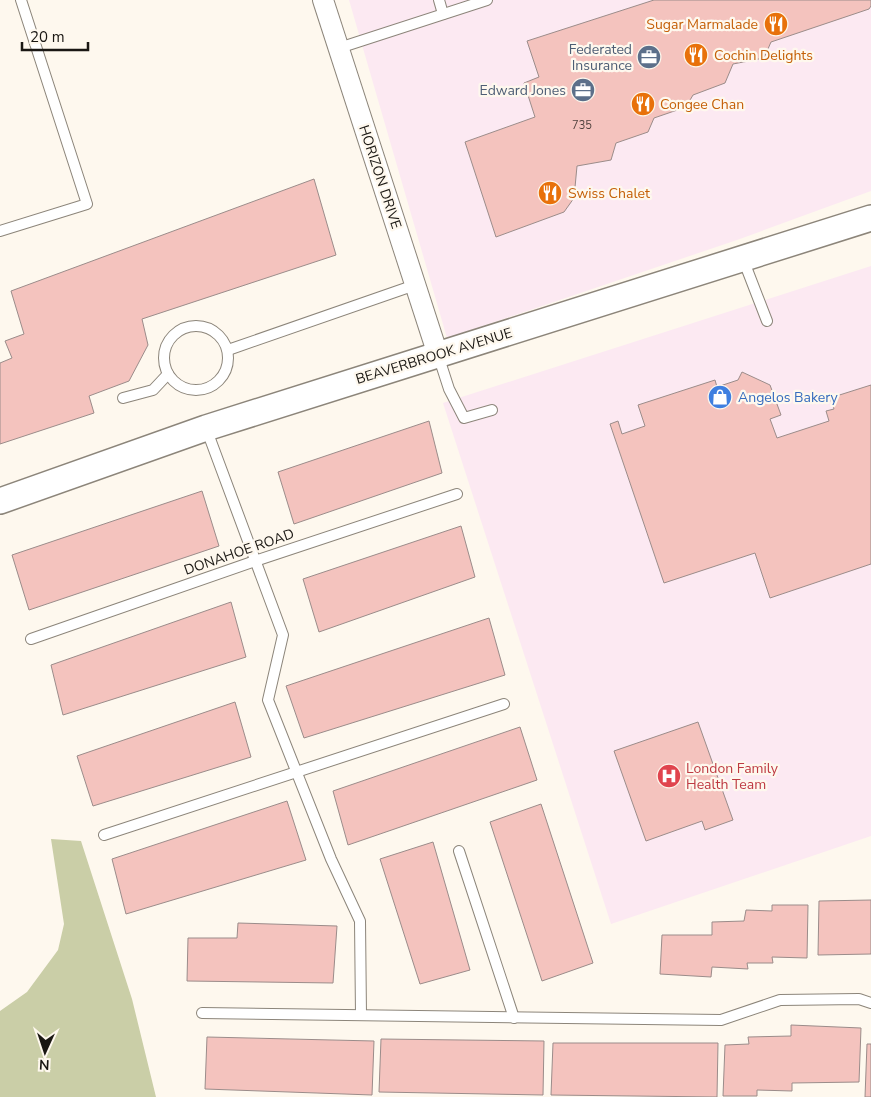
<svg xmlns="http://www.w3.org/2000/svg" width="871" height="1097" viewBox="0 0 871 1097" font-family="'Nunito Sans',sans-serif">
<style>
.commercial{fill:#fce9f2}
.green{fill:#cacea7}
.building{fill:#f4c3be;stroke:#9b8c8a}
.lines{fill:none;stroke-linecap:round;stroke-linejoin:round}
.service-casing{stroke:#8c857a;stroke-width:12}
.minor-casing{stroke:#8c857a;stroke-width:22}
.tertiary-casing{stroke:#8c857a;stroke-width:28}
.service{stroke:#fff;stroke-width:10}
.minor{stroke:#fff;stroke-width:20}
.tertiary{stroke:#fff;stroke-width:25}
.labels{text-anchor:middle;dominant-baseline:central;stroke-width:4.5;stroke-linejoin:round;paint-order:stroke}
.number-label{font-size:11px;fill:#50423e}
.food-label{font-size:14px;fill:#c56008;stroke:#fef8ee;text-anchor:start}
.service-label{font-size:14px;fill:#4e5e75;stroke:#fef8ee;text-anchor:end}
.street-label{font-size:14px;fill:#1a1713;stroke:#fef8ee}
.shop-label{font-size:14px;fill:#366cbe;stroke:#fef8ee;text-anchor:start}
.health-label{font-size:14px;fill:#be3a42;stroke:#fef8ee;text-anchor:start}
</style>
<rect width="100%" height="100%" fill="#fef8ee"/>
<!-- commercial -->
<g class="commercial">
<path d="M349,0H871V191L737,240L447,338Z"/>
<path d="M871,266V836L611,924L443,403Z"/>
</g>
<!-- green -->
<path class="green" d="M51,839L81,841L132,999L156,1097H0V1011L27,992L58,950L64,924Z"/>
<!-- building -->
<g class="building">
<path d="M654,0H871V6L869,9L771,42L764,58L733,64L725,83L693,95L686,107L654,118L648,132L616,143L611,160L577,166L574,198L564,212L496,237L465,142L535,117L524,83L539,77L527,41Z"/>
<path d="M314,179L336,255L142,319L148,345L129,381L89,396L94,413L0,444V363L12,358L5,341L24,334L11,291Z"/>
<path d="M742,372L770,385L781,415L770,419L777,438L829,421L826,411L834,409L830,398L871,385V564L770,598L755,553L664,583L610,424L618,421L622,434L645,426L638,405L715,380L717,387L738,380Z"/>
<path d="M429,421L442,473L294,524L278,472Z"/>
<path d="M202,491L219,546L29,610L12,555Z"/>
<path d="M461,526L475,577L319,632L303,579Z"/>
<path d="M231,602L246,657L63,715L51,665Z"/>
<path d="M489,618L505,675L304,738L286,686Z"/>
<path d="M235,702L251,757L93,806L77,756Z"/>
<path d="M698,722L733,820L705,830L702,821L646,841L614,751Z"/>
<path d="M520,727L537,780L348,845L333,791Z"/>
<path d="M287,801L306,860L126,914L112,859Z"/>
<path d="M541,804L593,963L542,981L490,822Z"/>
<path d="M433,842L470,970L420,984L380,859Z"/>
<path d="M871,900V954L818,955L819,901Z"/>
<path d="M772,905H808L807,958L772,957L773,963H747L748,969L712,967L711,977L660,974L662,935H712V922L744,921L746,910L772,911Z"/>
<path d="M238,923L337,926L333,983L187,981L188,938H237Z"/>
<path d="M791,1025L861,1028L859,1082L792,1083V1091L757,1090V1096H723L725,1045L749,1044L748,1037L791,1036Z"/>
<path d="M207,1037L374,1041L372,1095L205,1089Z"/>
<path d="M381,1039L544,1041L543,1095L379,1092Z"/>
<path d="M553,1043H718L717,1097L551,1095Z"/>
<path d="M867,1044H871V1097H865Z"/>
</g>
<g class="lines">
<!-- service casing -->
<g class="service-casing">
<g id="service">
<path d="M439,0L443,14"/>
<path d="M339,48L487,0"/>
<path d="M0,231L87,204L21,0"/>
<path d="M743,259L767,321"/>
<circle cx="196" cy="358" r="32"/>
<path d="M228,350L415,285"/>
<path d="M438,355L449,389L464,418L492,410"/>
<path d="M123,398L153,390L168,374"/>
<path d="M206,428L283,635L268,700L331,859L360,921L361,1015"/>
<path d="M31,639L255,561L457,494"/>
<path d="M104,835L504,704"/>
<path d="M459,851L514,1018"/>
<path d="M202,1013L721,1020L780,1000L859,999L871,1003"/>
</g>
</g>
<!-- minor casing -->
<g class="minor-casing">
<path id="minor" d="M323,0L438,355"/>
</g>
<!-- tertiary casing -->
<g class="tertiary-casing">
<path id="tertiary" d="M0,501L206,428L871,218"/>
</g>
<!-- service -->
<use href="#service" class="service"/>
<!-- minor -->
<use href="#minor" class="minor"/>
<!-- tertiary -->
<use href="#tertiary" class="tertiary"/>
</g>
<!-- icons -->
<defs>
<g id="restaurant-disc" transform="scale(1.25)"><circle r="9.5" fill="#e8710a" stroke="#fef8ee"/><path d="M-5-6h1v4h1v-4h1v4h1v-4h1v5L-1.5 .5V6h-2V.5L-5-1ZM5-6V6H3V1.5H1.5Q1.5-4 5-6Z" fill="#fff"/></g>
<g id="office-disc" transform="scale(1.25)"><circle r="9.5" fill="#5c6f8a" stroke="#fef8ee"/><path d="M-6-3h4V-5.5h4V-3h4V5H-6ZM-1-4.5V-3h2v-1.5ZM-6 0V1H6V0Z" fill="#fff"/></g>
<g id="shop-disc" transform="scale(1.25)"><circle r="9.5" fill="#3f7fe0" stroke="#fef8ee"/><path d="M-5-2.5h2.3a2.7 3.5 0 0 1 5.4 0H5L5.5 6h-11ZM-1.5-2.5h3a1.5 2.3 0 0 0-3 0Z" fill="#fff"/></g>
<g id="hospital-disc" transform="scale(1.25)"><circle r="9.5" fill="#e0444e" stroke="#fef8ee"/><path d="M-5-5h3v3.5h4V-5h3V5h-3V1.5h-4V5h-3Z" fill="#fff"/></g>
</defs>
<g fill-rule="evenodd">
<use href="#restaurant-disc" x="776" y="24"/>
<use href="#restaurant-disc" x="696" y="55"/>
<use href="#office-disc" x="649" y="57"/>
<use href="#office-disc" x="583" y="90"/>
<use href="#restaurant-disc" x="643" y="104"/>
<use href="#restaurant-disc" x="550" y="193"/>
<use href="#shop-disc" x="720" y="397"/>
<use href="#hospital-disc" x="669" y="776"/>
</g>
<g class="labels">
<!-- number labels -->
<g class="number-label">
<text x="582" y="125">735</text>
</g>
<!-- food labels -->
<g class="food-label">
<text x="758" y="24" text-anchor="end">Sugar Marmalade</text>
<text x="714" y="55">Cochin Delights</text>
<text x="660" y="104">Congee Chan</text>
<text x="568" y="193">Swiss Chalet</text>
</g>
<!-- service labels -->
<g class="service-label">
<text x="632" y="49">Federated<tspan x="632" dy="16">Insurance</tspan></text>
<text x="566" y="90">Edward Jones</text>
</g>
<!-- street labels -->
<g class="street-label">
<text transform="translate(380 177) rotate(72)">HORIZON DRIVE</text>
<text transform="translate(434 356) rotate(-17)">BEAVERBROOK AVENUE</text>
<text transform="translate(239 552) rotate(-19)">DONAHOE ROAD</text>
</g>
<!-- shop labels -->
<g class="shop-label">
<text x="738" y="397">Angelos Bakery</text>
</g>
<!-- health labels -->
<g class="health-label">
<text x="686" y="768">London Family<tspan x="686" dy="16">Health Team</tspan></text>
</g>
</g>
<!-- north arrow -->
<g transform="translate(45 1052) rotate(183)" stroke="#fef8ee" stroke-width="4" paint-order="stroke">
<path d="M0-4L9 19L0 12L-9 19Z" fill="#1a1713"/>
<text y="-8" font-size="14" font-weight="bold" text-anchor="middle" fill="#1a1713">N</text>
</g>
<!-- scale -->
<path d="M22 42v8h66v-8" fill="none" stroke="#1a1713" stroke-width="2.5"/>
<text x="30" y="42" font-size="15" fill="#1a1713" stroke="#fef8ee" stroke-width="4" paint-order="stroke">20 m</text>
</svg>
